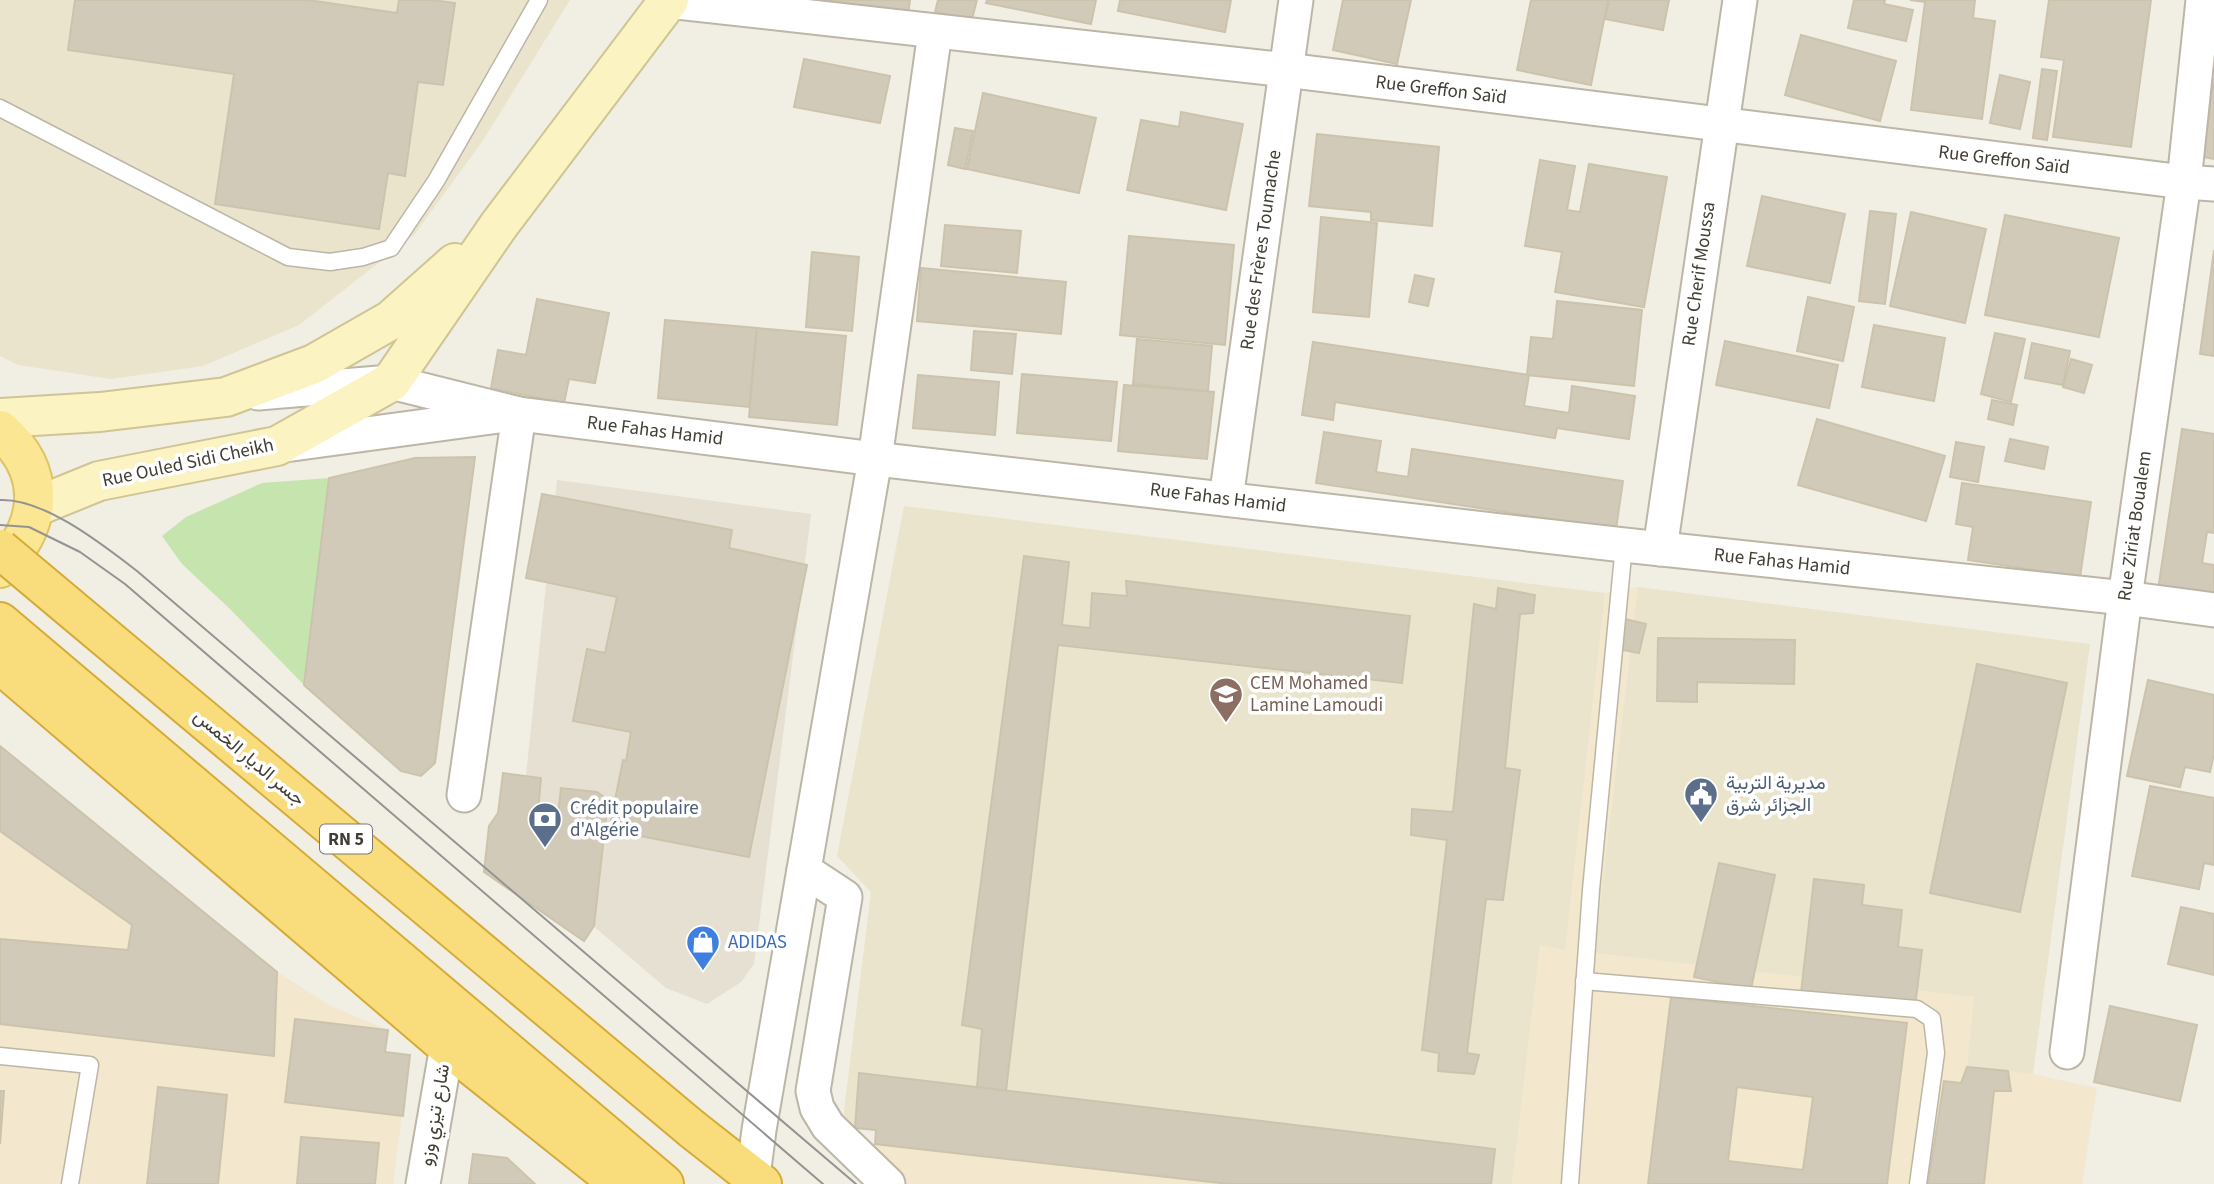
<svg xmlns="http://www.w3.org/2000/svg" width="2214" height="1184" viewBox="0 0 2214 1184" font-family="'Source Sans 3',Vazirmatn,sans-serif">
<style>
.residential{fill:#e5e0d1}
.commercial{fill:#f3e7ce}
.education{fill:#eae4cd}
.green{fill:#c6e4ad}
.building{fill:#d2cab9;stroke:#ccc3ad;stroke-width:2;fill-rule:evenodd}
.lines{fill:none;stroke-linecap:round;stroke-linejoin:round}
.service-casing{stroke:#bcb6a6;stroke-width:19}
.minor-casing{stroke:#bcb6a6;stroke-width:37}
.secondary-casing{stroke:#cfc594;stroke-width:42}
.primary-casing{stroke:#dec464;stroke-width:42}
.trunk-casing{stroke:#d6aa37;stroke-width:42}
.service{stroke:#fff;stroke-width:16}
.minor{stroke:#fff;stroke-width:33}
.secondary{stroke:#fcf3c2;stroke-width:38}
.primary{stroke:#fae693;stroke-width:38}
.trunk{stroke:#f9dd7d;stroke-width:38}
.tram{stroke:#939393;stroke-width:2}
.trunk-bridge-casing{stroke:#d6aa37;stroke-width:42;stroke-linecap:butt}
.trunk-bridge{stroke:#f9dd7d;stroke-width:38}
.labels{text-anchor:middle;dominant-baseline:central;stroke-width:7;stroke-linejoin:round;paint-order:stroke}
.shield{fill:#fff;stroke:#7b7871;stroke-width:2}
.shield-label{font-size:18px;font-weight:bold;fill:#423e34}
.street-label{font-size:19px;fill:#423e34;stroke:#fff}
.education-label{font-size:19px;fill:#785e54;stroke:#fff;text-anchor:start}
.service-label{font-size:19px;fill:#4e5e75;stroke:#fff;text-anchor:start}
.shop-label{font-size:19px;fill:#366cbe;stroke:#fff;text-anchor:start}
</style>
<rect width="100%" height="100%" fill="#f1eee3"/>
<!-- residential -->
<path class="residential" d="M557,480L811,514L754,964L741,982L707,1004L666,988L517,861Z"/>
<!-- commercial -->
<g class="commercial">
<path d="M1638,587L1594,953L1975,997L1967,1067L2033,1074L2097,1088L2082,1184H1512L1540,945L1565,949L1605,593Z"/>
<path d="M0,746L277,972L331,1006L388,1030L385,1052L410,1055L393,1184H0Z"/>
<path d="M875,1144L1229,1184H901L879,1165Z"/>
</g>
<!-- education -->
<g class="education">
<path d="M0,0H570L482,142L414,235L299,325L203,366L111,379L18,365L0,356Z"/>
<path d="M904,506L1605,593L1565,950L1540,945L1512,1184H1229L875,1144L876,1130L842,1127L871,892L837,856Z"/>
<path d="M1638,587L2090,644L2033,1074L1967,1067L1974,997L1594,953Z"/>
</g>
<!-- green -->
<path class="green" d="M329,478L304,685L229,608L182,564L162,536L186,517L262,483Z"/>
<!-- building -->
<g class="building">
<path d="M75,0H308L397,13L399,0H432L455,3L443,85L418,82L405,176L388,173L379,229L215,204L234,74L68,50Z"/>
<path d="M792,0H910L908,15Z"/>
<path d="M938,0H977L972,19L935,12Z"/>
<path d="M987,0H1096L1091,24L986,3Z"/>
<path d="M1120,0H1231L1225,32L1118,11Z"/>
<path d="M1343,0H1411L1397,64L1333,50Z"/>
<path d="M1531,0H1608L1591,85L1517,70Z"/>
<path d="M1609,0H1669L1663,30L1605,19Z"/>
<path d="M1854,0H1885L1884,4L1913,10L1906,41L1848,28Z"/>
<path d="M1910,0H1975L1973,18L1995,21L1982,119L1911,110L1925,2Z"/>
<path d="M2049,0H2151L2131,147L2053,137L2064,60L2041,57Z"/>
<path d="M1801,35L1896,61L1880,121L1785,95Z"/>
<path d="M804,59L890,76L880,123L794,107Z"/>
<path d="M2042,69L2057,71L2047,140L2033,138Z"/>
<path d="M2000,75L2030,82L2020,129L1990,123Z"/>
<path d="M2214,78V159L2203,157Z"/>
<path d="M983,93L1096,118L1079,193L967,169Z"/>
<path d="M1181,112L1243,124L1226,210L1127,190L1141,120L1179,127Z"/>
<path d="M955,128L973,131L965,169L948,165Z"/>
<path d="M1317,134L1439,147L1432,226L1371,220V212L1309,206Z"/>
<path d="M1540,160L1575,166L1567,210L1580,212L1589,164L1667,177L1644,307L1555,292L1562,252L1525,246Z"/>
<path d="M1762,196L1845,214L1830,283L1747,266Z"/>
<path d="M1870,211L1896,214L1885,304L1859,301Z"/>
<path d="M1911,212L1986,229L1965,323L1890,306Z"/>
<path d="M2005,215L2119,238L2099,337L1985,315Z"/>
<path d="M1321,217L1377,223L1369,317L1313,312Z"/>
<path d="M945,225L1021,231L1017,273L941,266Z"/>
<path d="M1129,236L1234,245L1225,345L1120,335Z"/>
<path d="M2214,250V356L2200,354Z"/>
<path d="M812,252L859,257L852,331L806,327Z"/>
<path d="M921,268L1066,282L1061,334L917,321Z"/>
<path d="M1415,275L1434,279L1428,306L1409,302Z"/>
<path d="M1808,297L1854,307L1843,361L1797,351Z"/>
<path d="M537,299L609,313L595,383L569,379L564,403L491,388L498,350L526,355Z"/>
<path d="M1557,301L1642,310L1634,386L1527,375L1531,337L1553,339Z"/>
<path d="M665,320L757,328L749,407L658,398Z"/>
<path d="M1874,325L1945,338L1934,401L1862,387Z"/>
<path d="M757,328L846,336L837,425L749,417Z"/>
<path d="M974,331L1016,334L1012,374L971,370Z"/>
<path d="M1995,333L2025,339L2011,402L1981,394Z"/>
<path d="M1137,339L1212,346L1208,391L1133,384Z"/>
<path d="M1725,341L1838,365L1829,408L1716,385Z"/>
<path d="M1313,342L1529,375L1524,406L1569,413L1572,386L1635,396L1629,439L1557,428L1555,438L1335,402L1333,420L1302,415Z"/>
<path d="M2032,343L2070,351L2063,385L2025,378Z"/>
<path d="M2071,359L2092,365L2084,393L2063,387Z"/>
<path d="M1022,374L1117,382L1111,441L1017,433Z"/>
<path d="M918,375L999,382L995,435L913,428Z"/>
<path d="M1124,385L1214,392L1207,459L1118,451Z"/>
<path d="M1992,400L2017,405L2013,425L1988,419Z"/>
<path d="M1817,419L1945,456L1926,521L1798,485Z"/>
<path d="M2182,429L2214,434V533L2207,532L2202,563L2214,565V599L2158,590Z"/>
<path d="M1324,432L1381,441L1376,472L1408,477L1412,449L1623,481L1616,529L1316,483Z"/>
<path d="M2010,439L2048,447L2044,469L2005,461Z"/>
<path d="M1956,442L1984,447L1978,482L1950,477Z"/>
<path d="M475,457L435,763L421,776L401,771L304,685L329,478L415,458Z"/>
<path d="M1962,483L2091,502L2080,577L1968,560L1973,527L1956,524Z"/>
<path d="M542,494L732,530L729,548L807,565L749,857L609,830L623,760L626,761L631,732L573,721L587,649L605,653L617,597L526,578Z"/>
<path d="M1024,556L1069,562L1062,625L1090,628L1092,593L1127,596L1126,581L1410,616L1402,683L1058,645L1006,1091L977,1087L982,1029L962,1025Z"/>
<path d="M1498,588L1535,595L1533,613L1520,614L1505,768L1520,770L1503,900L1486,899L1467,1053L1479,1055L1474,1074L1438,1071L1439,1053L1422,1050L1447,840L1411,835L1412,809L1453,812L1474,604L1496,609Z"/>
<path d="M1625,619L1646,624L1639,653L1618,649Z"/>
<path d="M1658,638L1795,640L1794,684L1697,682V702L1657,701Z"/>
<path d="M1977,664L2067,683L2020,912L1930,893Z"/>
<path d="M2148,680L2214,695V754L2210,772L2185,767L2180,787L2127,776Z"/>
<path d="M0,746L277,972L274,1056L0,1024V939L128,950L132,925L0,831Z"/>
<path d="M503,773L541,778L538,812L558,815L561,788L597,792L608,800L594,926L584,941L484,872L489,826L498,813Z"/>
<path d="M2150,786L2214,798V865L2204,863L2199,889L2132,876Z"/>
<path d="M1719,863L1775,875L1751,989L1694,977Z"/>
<path d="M1814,879L1864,885L1862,905L1902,910L1898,947L1922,950L1915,1007L1801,993Z"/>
<path d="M2181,907L2214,914V975L2168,964Z"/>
<path d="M1671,997L1907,1023L1887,1184H1648ZM1737,1087L1813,1097L1803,1170L1728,1161Z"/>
<path d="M2110,1006L2197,1025L2180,1101L2094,1082Z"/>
<path d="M295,1019L388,1030L385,1052L410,1055L403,1116L285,1102Z"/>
<path d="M1967,1067L2008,1071L2011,1091H1994L1984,1184H1928L1944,1081L1961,1083Z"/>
<path d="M859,1073L1495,1149L1491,1184H1229L875,1144L876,1130L855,1128Z"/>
<path d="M158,1087L227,1095L218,1184H147Z"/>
<path d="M0,1091H4L0,1144Z"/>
<path d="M301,1137L379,1143L375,1184H297Z"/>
<path d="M473,1154L507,1158L535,1184H469Z"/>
</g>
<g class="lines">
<!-- service casing -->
<g class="service-casing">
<g id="service">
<path d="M0,108L288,257L330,262L363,257L391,248L436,181L539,0"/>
<path d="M1584,981L1917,1009L1932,1019L1936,1053L1918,1184"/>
<path d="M0,1056L90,1065L70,1184"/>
<path d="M1570,1184L1591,890L1624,545"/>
</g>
</g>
<!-- minor casing -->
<g class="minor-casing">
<g id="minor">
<path d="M668,1L1286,70L2184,182L2214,184"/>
<path d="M258,393L391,382L519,414L875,459L1624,545L2125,598L2214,610"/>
<path d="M285,445L499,416"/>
<path d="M1226,499L1296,0"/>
<path d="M1660,549L1740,0"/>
<path d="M464,795L519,414"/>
<path d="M804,870L845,897L813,1091L817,1108L828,1126L888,1184"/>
<path d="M2067,1052L2125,598L2184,182L2203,0"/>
<path d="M753,1176L759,1130L875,459L935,32"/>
<path d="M423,1184L447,1046"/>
</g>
</g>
<!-- secondary casing -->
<g class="secondary-casing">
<g id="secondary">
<path d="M0,418L100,412L226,397L314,364L391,320L455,263"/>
<path d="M35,507L99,481L277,446L391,382L499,225L669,0"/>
</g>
</g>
<!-- primary casing -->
<g class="primary-casing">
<path id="primary" d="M0,430C48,472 43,525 0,568"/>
</g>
<!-- trunk casing -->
<g class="trunk-casing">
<g id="trunk">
<path d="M0,622L664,1184"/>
<path d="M0,664L447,1046L620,1184"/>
<path d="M692,1129L762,1184"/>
</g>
</g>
<!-- service -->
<use href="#service" class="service"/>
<!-- minor -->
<use href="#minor" class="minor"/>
<!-- secondary -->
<use href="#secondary" class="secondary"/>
<!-- primary -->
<use href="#primary" class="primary"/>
<!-- trunk -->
<use href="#trunk" class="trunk"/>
<!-- tram -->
<g class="tram">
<path d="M0,500C44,498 103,545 137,571L856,1184"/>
<path d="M0,525L29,527L80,552L125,584L823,1184"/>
</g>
<!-- trunk-bridge casing -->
<g class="trunk-bridge-casing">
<path id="trunk-bridge" d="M0,549L692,1129"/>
</g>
<!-- trunk-bridge -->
<use href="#trunk-bridge" class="trunk-bridge"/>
</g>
<!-- icons -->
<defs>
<g id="school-pin" transform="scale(1.75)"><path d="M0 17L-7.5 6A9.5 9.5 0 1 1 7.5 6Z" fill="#8d6e63" stroke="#fff"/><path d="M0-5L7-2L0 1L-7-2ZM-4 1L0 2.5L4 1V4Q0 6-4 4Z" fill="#fff"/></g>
<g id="civic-pin" transform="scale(1.75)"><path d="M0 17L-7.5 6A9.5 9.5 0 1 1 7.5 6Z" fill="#5c6f8a" stroke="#fff"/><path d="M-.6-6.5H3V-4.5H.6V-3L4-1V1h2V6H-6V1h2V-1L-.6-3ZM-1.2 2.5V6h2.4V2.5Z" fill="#fff"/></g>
<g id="bank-pin" transform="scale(1.75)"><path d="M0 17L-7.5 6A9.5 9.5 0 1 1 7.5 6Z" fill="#5c6f8a" stroke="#fff"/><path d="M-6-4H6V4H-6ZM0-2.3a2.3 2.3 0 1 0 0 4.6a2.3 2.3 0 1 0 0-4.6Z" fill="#fff"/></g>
<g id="shop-pin" transform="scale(1.75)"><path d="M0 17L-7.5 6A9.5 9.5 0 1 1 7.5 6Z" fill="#3f7fe0" stroke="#fff"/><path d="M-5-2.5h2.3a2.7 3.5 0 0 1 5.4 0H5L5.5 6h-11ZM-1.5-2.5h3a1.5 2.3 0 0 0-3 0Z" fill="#fff"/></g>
</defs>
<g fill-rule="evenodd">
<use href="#school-pin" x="1226" y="694"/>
<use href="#civic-pin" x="1701" y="794"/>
<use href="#bank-pin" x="545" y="819"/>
<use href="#shop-pin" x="703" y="942"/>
</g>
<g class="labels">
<!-- shield labels -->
<rect class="shield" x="320" y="824.5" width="52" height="29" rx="5"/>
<g class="shield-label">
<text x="346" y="839">RN 5</text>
</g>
<!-- street labels -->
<g class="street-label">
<text transform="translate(1441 90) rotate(7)">Rue Greffon Saïd</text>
<text transform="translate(2004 160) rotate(7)">Rue Greffon Saïd</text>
<text transform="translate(1261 250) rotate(-82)">Rue des Frères Toumache</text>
<text transform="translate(1699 274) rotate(-82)">Rue Cherif Moussa</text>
<text transform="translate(655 431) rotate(7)">Rue Fahas Hamid</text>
<text transform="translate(188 463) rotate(-12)">Rue Ouled Sidi Cheikh</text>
<text transform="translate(1218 498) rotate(7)">Rue Fahas Hamid</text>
<text transform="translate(2135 526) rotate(-82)">Rue Ziriat Boualem</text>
<text transform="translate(1782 562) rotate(6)">Rue Fahas Hamid</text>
<text transform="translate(249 758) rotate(40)">جسر الديار الخمس</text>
<text transform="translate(435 1115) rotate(-80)">شارع تيزي وزو</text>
</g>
<!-- education labels -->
<g class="education-label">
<text x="1250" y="683">CEM Mohamed<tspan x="1250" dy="22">Lamine Lamoudi</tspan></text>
</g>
<!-- service labels -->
<g class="service-label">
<text x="1726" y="783">مديرية التربية<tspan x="1726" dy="22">الجزائر شرق</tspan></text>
<text x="570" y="808">Crédit populaire<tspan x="570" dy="22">d'Algérie</tspan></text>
</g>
<!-- shop labels -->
<g class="shop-label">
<text x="728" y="942">ADIDAS</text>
</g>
</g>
</svg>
